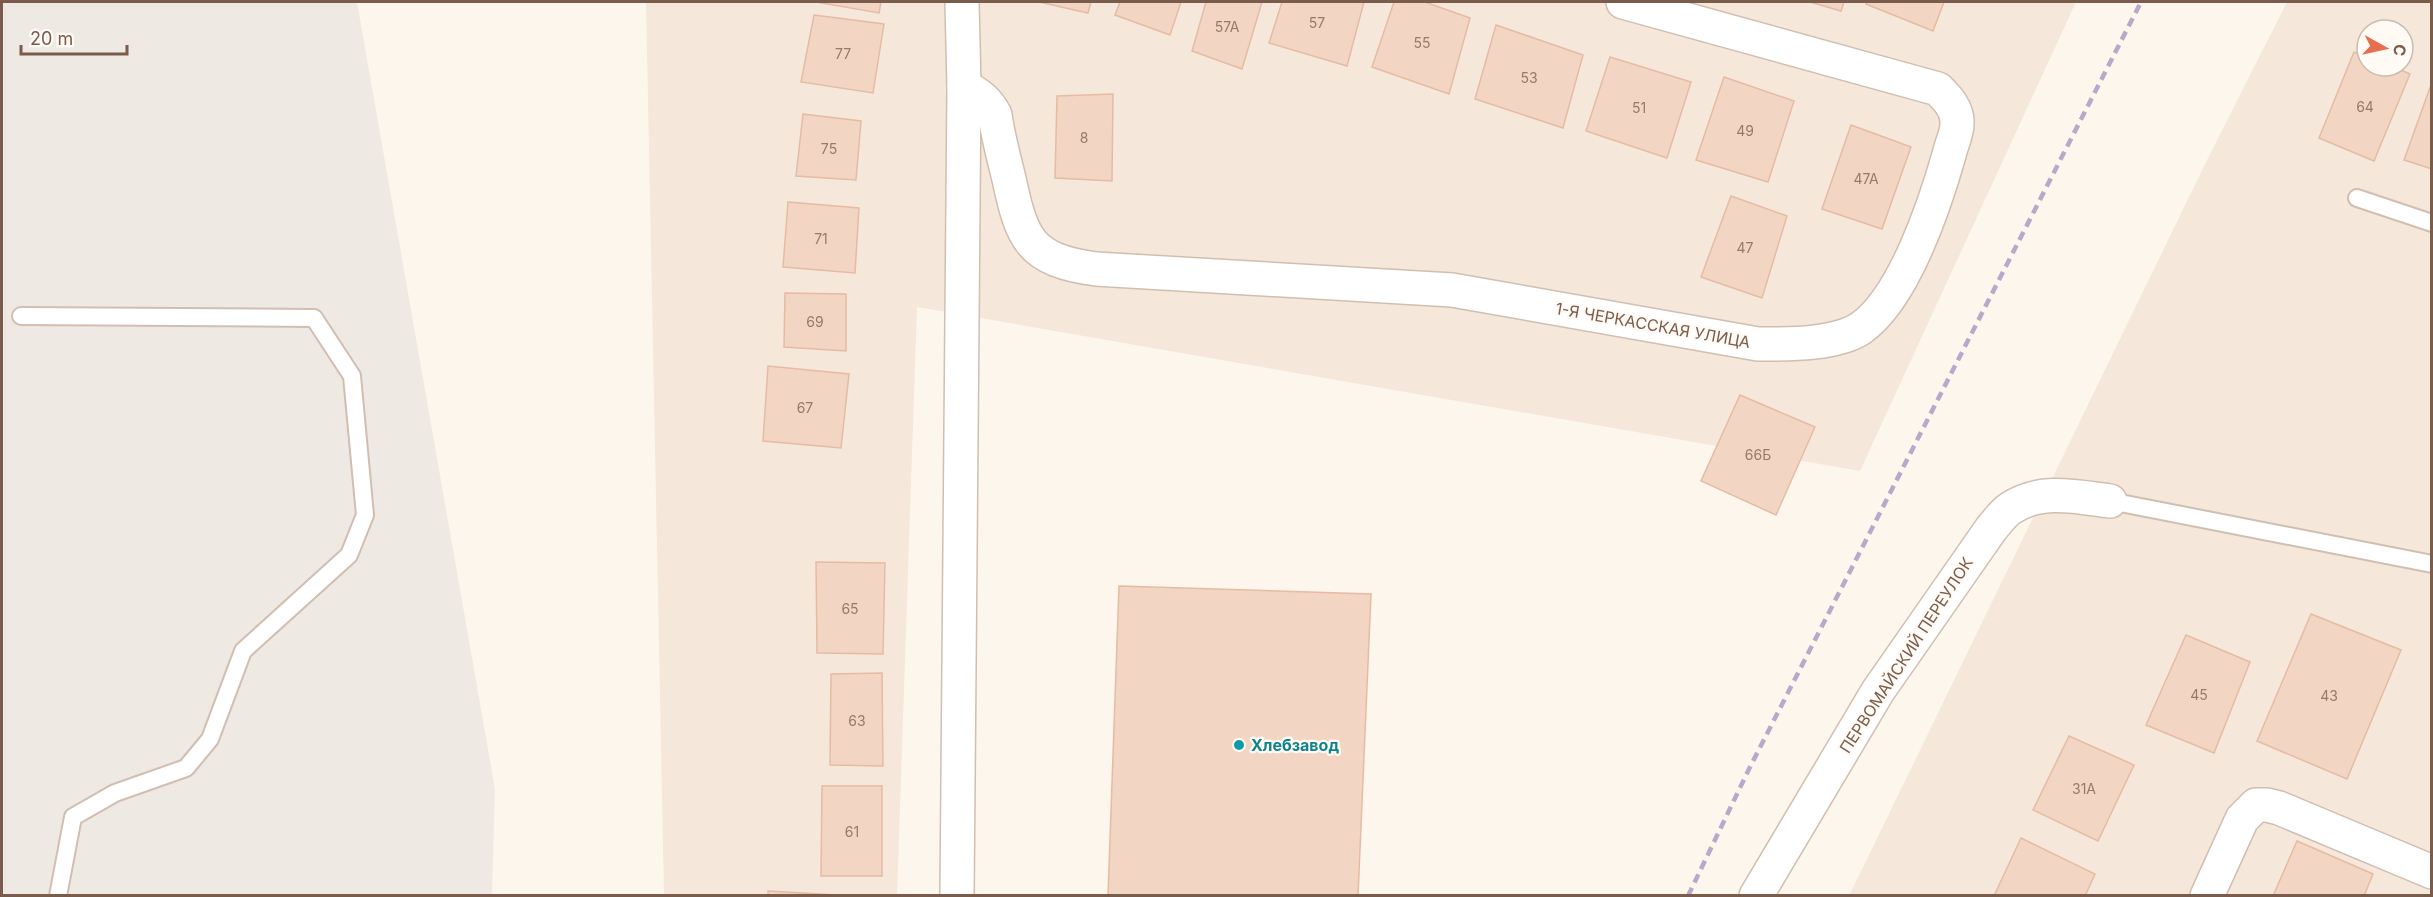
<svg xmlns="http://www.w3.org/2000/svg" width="2433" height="897" viewBox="0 0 2433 897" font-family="Inter,sans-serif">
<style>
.residential{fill:#f5e8da;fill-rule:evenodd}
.industrial{fill:#efe9e4}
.building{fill:#f3d5c3;stroke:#e6bba3;stroke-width:1.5}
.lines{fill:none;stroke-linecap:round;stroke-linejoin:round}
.lane-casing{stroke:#d1beb0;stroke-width:20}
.street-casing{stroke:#d1beb0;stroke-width:36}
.lane{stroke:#fff;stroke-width:16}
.street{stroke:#fff;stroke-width:33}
.rail{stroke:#b9a8c9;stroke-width:4.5;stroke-dasharray:9 6;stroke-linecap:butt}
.culture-dot{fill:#0f9aa8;stroke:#fffaf3;stroke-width:2}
.labels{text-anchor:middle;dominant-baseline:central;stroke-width:4.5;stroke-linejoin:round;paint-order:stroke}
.number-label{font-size:14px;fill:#987a6a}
.street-label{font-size:16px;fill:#7a5c4d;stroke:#fffaf3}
.culture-label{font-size:16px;font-weight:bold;fill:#0d838f;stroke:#fffaf3;text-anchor:start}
</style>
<rect width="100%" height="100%" fill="#fdf6ec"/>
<!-- residential -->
<g class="residential">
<path d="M646,2H2076L1860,471L917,307L897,896L664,895Z"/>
<path d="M2287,2H2431V895L1849,896L2207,160ZM2367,30H2403V66H2367Z"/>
</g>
<!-- industrial -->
<path class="industrial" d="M2,2H357L495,789L492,895L2,896Z"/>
<!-- building -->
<g class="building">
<path d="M816,2H881L879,13Z"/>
<path d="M1039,2H1091L1088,13Z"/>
<path d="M1120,2H1181L1170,35L1115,15Z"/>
<path d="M1206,2H1262L1242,69L1192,51Z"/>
<path d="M1282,2H1364L1347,66L1269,43Z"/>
<path d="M1394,2H1425L1470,18L1449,94L1372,67Z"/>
<path d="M1810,2H1844L1841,11Z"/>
<path d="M1867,2H1944L1933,31L1866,4Z"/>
<path d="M814,15L884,24L873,93L801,82Z"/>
<path d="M1496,25L1583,55L1563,128L1475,99Z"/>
<path d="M2354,52L2367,57V66H2391L2410,74L2374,161L2319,138Z"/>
<path d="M1610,57L1691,82L1667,158L1586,131Z"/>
<path d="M1724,77L1794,101L1768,182L1696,160Z"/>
<path d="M2432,82V169L2404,160Z"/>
<path d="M1113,94L1112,181L1055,178L1057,96Z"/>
<path d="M803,114L861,121L856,180L796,176Z"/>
<path d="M1851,125L1911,147L1882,229L1822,209Z"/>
<path d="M1731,196L1787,216L1762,298L1701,277Z"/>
<path d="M788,202L859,208L855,273L783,267Z"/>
<path d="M785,293L846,294V351L784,347Z"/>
<path d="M768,366L849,374L841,448L763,441Z"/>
<path d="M1740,395L1815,427L1776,515L1701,481Z"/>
<path d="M816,562L885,563L883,654L817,653Z"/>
<path d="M1119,586L1371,594L1358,896H1108Z"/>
<path d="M2311,614L2401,650L2347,779L2257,741Z"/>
<path d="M2186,635L2250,662L2214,753L2146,725Z"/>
<path d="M882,673L883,766L830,765L831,674Z"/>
<path d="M2069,736L2134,765L2098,841L2033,810Z"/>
<path d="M822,786H882V876H821Z"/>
<path d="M2021,838L2095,874L2085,896H1994Z"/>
<path d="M2297,841L2373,874L2364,896H2273Z"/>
<path d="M768,891L836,895V896H768Z"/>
</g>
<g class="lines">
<!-- lane casing -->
<g class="lane-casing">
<g id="lane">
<path d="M2357,198L2432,223"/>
<path d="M21,316L314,318L352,376L365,515L349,555L243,651L210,739L186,768L115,793L73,817L58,896"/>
<path d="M2110,501L2432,564"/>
</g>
</g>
<!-- street casing -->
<g class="street-casing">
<g id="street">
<path d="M964,87C978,93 988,101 995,115C998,137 1004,158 1009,179C1022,240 1030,260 1096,269L1452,290L1758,344C1787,344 1836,345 1861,328C1904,298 1935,204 1949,155C1951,145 1957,134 1957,124C1958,109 1947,98 1938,89L1623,2"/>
<path d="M957,896L964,87L962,2"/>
<path d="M1756,896L1878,691L1991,529C1997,522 2003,513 2011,508C2041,488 2077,497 2110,501"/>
<path d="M2207,896L2242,819L2256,805H2267L2279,808L2432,872"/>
</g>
</g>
<!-- lane -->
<use href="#lane" class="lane"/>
<!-- street -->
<use href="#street" class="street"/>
<!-- rail -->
<path class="rail" d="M1688,896L1750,767L2141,2"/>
</g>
<!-- markers -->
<circle class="culture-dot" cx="1239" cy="745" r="6"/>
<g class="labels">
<!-- number labels -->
<g class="number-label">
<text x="1317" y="22">57</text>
<text x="1227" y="26">57А</text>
<text x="1422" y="42">55</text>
<text x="843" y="53">77</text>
<text x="1529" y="77">53</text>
<text x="2365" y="106">64</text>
<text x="1639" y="107">51</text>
<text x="1745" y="130">49</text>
<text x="1084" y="137">8</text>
<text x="829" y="148">75</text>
<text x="1866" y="178">47А</text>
<text x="821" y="238">71</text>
<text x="1745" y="247">47</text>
<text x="815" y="321">69</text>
<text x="805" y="407">67</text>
<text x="1758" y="454">66Б</text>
<text x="850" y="608">65</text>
<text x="2199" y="694">45</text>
<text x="2329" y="695">43</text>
<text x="857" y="720">63</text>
<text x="2084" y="788">31А</text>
<text x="852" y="831">61</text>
</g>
<!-- street labels -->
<g class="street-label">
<text transform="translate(1653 325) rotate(10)">1-Я ЧЕРКАССКАЯ УЛИЦА</text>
<text transform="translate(1906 655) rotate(-57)">ПЕРВОМАЙСКИЙ ПЕРЕУЛОК</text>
</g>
<!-- culture labels -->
<g class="culture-label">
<text x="1251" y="745">Хлебзавод</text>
</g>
</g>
<!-- border -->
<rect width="2433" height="897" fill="none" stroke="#7a5c4d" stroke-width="6"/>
<!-- north arrow -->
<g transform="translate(2385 48) rotate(98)"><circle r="28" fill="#fffaf3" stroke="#cabbb1" stroke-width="1.5"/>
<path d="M0-4.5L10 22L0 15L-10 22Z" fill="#e76f51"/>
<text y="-9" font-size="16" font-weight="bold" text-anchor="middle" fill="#7a5c4d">С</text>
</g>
<!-- scale -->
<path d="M21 45v9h106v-9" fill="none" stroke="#7a5c4d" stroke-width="3"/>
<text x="30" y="45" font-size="18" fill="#7a5c4d" stroke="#fffaf3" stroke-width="4.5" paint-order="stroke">20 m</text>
</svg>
